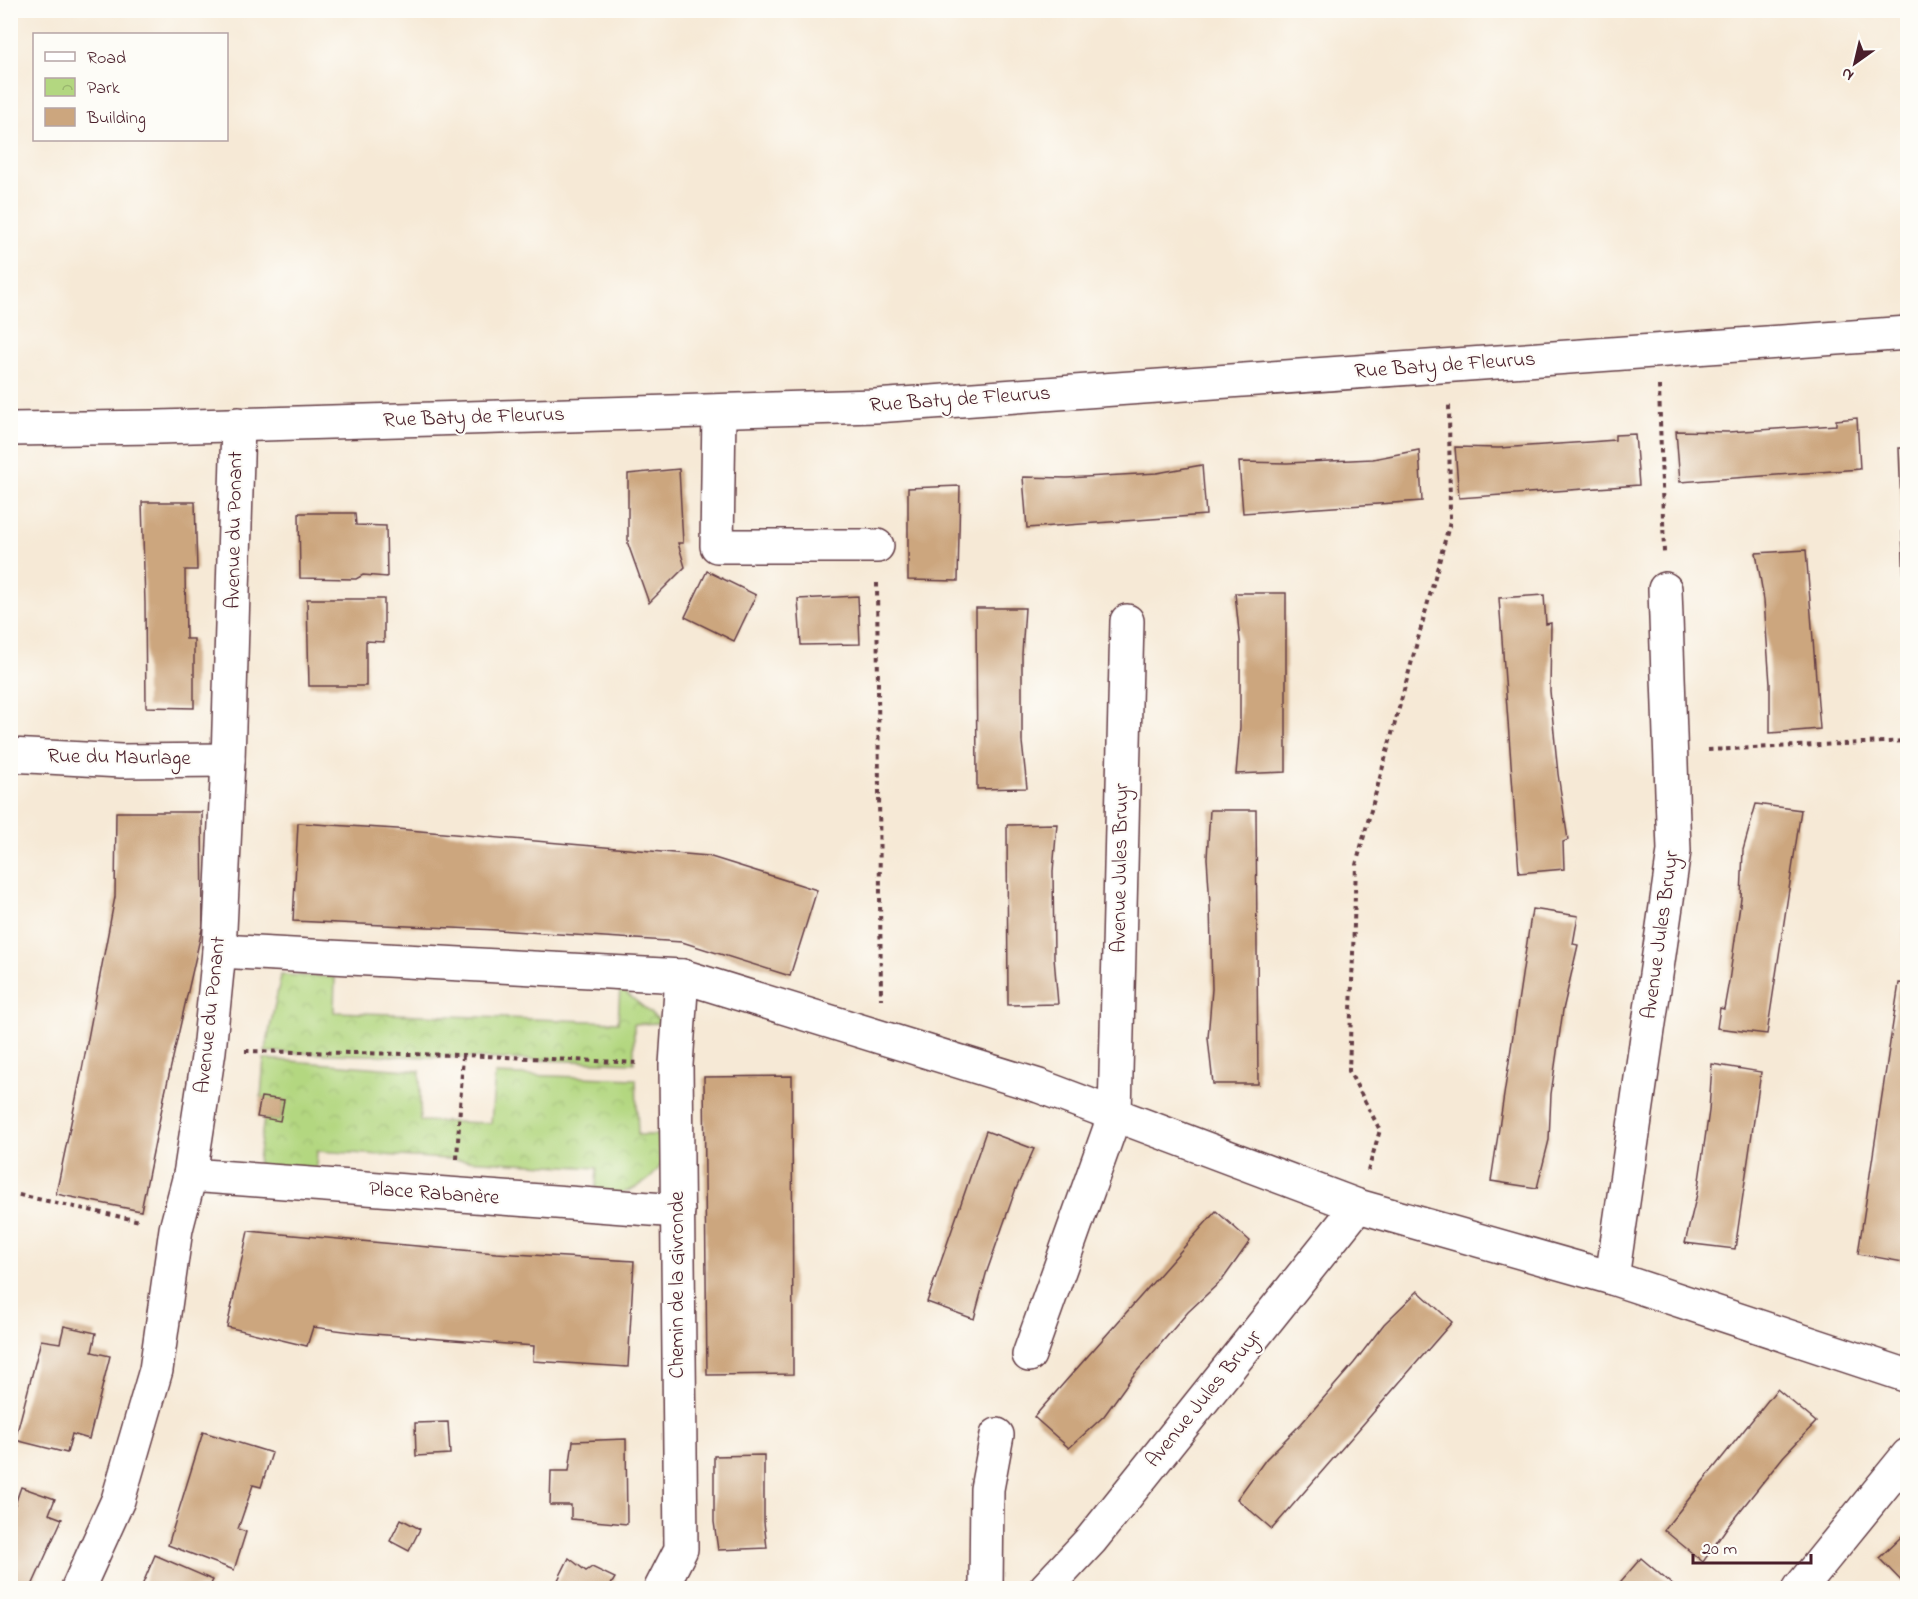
<svg xmlns="http://www.w3.org/2000/svg" width="1918" height="1599" viewBox="0 0 1918 1599" font-family="'Indie Flower',sans-serif">
<style>
.park{fill:url(#park-crowns);stroke:#7e7b56;stroke-width:1.5}
.building{fill:#cca67e}
.lines{fill:none;stroke-linecap:round;stroke-linejoin:round}
.minor-casing{stroke:#643d45;stroke-width:36}
.tertiary-casing{stroke:#643d45;stroke-width:36}
.path{stroke:#643d45;stroke-width:4;stroke-dasharray:4.5 4.5;stroke-linecap:butt}
.minor{stroke:#fff;stroke-width:33}
.tertiary{stroke:#fff;stroke-width:33}
.labels{text-anchor:middle;dominant-baseline:central;stroke-width:4.5;stroke-linejoin:round;paint-order:stroke}
.street-label{font-size:21px;fill:#4a1f2b;stroke:#fdfcf7}
</style>
<defs>
<pattern id="park-crowns" width="20" height="18" patternUnits="userSpaceOnUse" patternTransform="scale(1.5)"><rect width="20" height="18" fill="#b3d780"/><path d="M2 6a3 3 0 1 1 6 0M12 15a3 3 0 1 1 6 0" fill="none" stroke="#9bb86f"/></pattern>
</defs>
<rect width="100%" height="100%" fill="#fdfcf7"/>
<filter id="ink" filterUnits="userSpaceOnUse"><feTurbulence type="fractalNoise" baseFrequency=".0167" numOctaves="2"/><feDisplacementMap in="SourceGraphic" scale="12" xChannelSelector="R" yChannelSelector="G"/><feConvolveMatrix kernelMatrix="1 2 1 2 8 2 1 2 1" color-interpolation-filters="sRGB"/></filter>
<filter id="wash" filterUnits="userSpaceOnUse"><feTurbulence type="fractalNoise" baseFrequency=".008" numOctaves="4" result="noise"/><feDisplacementMap in="SourceGraphic" scale="24" xChannelSelector="R" yChannelSelector="G"/><feGaussianBlur stdDeviation="1.35" result="paint"/><feColorMatrix in="noise" values="0 0 0 0 0 0 0 0 0 0 0 0 0 0 0 0 0 1.4 0 .05"/><feComposite in="paint" operator="in"/></filter>
<g filter="url(#wash)">
<rect width="100%" height="100%" fill="#f6e9d6"/>
<!-- park -->
<g class="park">
<path d="M281,975L335,977L334,1012L618,1022L620,988L663,1023L634,1024V1063L265,1052Z"/>
<path d="M264,1059L420,1071V1121L491,1123L495,1074L636,1079L638,1135H666C665,1143 666,1155 662,1163C649,1188 621,1194 595,1201L597,1168L317,1151L315,1183L255,1180L264,1119L280,1121L284,1101L261,1097Z"/>
</g>
<g id="blocks">
<!-- building -->
<g class="building">
<path d="M1857,418L1860,469L1680,482L1676,431L1728,432L1836,425V420Z"/>
<path d="M1635,434L1639,485L1459,498L1455,447L1499,448L1589,442L1615,440V435Z"/>
<path d="M1899,448H1908V639H1906Z"/>
<path d="M1419,450L1422,501L1243,513L1239,462L1287,463L1373,459Z"/>
<path d="M1202,465L1206,515L1027,528L1023,477L1067,478L1157,473Z"/>
<path d="M679,469L683,543H678L685,567L649,603L628,544V474Z"/>
<path d="M960,486L958,581L908,580V488Z"/>
<path d="M142,502H195L197,570H185L186,639H194V708L146,707L145,603Z"/>
<path d="M299,513H355L356,525L386,526L387,577L363,575L356,579L300,578Z"/>
<path d="M1806,550L1820,729L1770,733V684L1764,600L1756,553Z"/>
<path d="M707,571L756,595L734,641L685,617Z"/>
<path d="M1235,593H1286V772L1236,774L1240,727V641Z"/>
<path d="M1544,595L1546,624L1551,623L1550,691L1558,774L1568,840L1563,842L1564,869L1519,873L1499,598Z"/>
<path d="M858,596L860,644L801,645L798,599Z"/>
<path d="M307,599H384V642L366,641V686H309Z"/>
<path d="M976,608H1025L1022,654V742L1027,788L977,789Z"/>
<path d="M1756,804L1801,810L1767,1034L1717,1028L1720,1008L1724,1009L1729,981L1741,898L1743,850Z"/>
<path d="M1210,810H1256L1258,1084H1213L1208,1038L1212,989L1210,905L1207,858Z"/>
<path d="M116,812H202L203,925L165,1093L141,1211L56,1194L81,1075L115,897Z"/>
<path d="M298,823L397,829L708,856L817,890L790,976L682,942L498,930L293,921Z"/>
<path d="M1057,824L1053,871L1054,958L1058,1004L1008,1005L1007,825Z"/>
<path d="M1906,882H1908V947H1903Z"/>
<path d="M1532,909L1578,916L1573,944L1578,945L1563,1010L1551,1094L1549,1140L1537,1188L1491,1181Z"/>
<path d="M1899,983L1908,984V1245L1903,1262L1858,1254Z"/>
<path d="M1712,1064L1761,1072L1735,1249L1685,1243L1697,1194L1709,1111Z"/>
<path d="M792,1076L793,1374L707,1375L704,1077Z"/>
<path d="M261,1097L284,1100L280,1121L257,1117Z"/>
<path d="M986,1131L1034,1149L1015,1191L986,1274L974,1319L927,1302Z"/>
<path d="M1216,1211L1250,1241L1223,1279L1188,1312L1132,1377L1104,1416L1069,1448L1034,1417Z"/>
<path d="M248,1231L496,1253L634,1261L628,1367L533,1361L534,1346L360,1333L313,1327L307,1346L227,1327Z"/>
<path d="M1418,1291L1452,1322L1272,1529L1237,1499L1266,1459L1301,1424L1354,1363L1384,1324Z"/>
<path d="M64,1326L96,1333L92,1352L110,1356L89,1439L72,1434L67,1453L15,1440L41,1340L60,1343Z"/>
<path d="M1777,1389L1816,1422L1783,1457L1728,1526L1703,1562L1664,1530Z"/>
<path d="M448,1422L450,1454L416,1456L415,1423Z"/>
<path d="M203,1432L272,1453L261,1487L253,1485L238,1529L246,1532L234,1570L168,1545Z"/>
<path d="M626,1439L627,1524L571,1519V1505H550L551,1471H569L573,1441Z"/>
<path d="M764,1455V1522L767,1548L718,1550L714,1522V1456Z"/>
<path d="M21,1487L55,1499L49,1514L62,1519L31,1588H10V1502L15,1504Z"/>
<path d="M401,1519L420,1529L409,1551L390,1541Z"/>
<path d="M1902,1536L1908,1537V1588L1879,1558Z"/>
<path d="M155,1555L213,1580L209,1588H141Z"/>
<path d="M569,1558L586,1571L592,1567L615,1578L609,1588H554Z"/>
<path d="M1641,1558L1676,1588H1615Z"/>
</g>
</g>
</g>
<g filter="url(#ink)">
<use href="#blocks" fill-opacity="0" stroke="#643d45" stroke-width="1.5"/>
<g class="lines">
<!-- minor casing -->
<g class="minor-casing">
<g id="minor">
<path d="M719,411L717,546H877"/>
<path d="M10,755L121,761L228,760"/>
<path d="M219,951L682,976L1039,1086L1358,1206L1612,1278L1908,1376"/>
<path d="M190,1175L678,1211"/>
<path d="M1612,1278L1674,851L1665,589"/>
<path d="M1029,1355L1115,1114L1127,621"/>
<path d="M78,1588L118,1500L156,1370L176,1229L190,1175L209,1051L219,951L228,760L238,424"/>
<path d="M661,1588L681,1549L676,1065L682,976"/>
<path d="M986,1588L987,1489L997,1435"/>
<path d="M1046,1588L1091,1540L1358,1206"/>
</g>
</g>
<!-- tertiary casing -->
<g class="tertiary-casing">
<g id="tertiary">
<path d="M10,429L159,427L875,406L1908,333"/>
<path d="M1800,1588L1908,1455"/>
</g>
</g>
<!-- path -->
<g class="path">
<path d="M1659,386L1664,553"/>
<path d="M877,583L881,999"/>
<path d="M1708,750L1908,741"/>
<path d="M245,1051L463,1055L640,1063"/>
<path d="M457,1159L463,1055"/>
<path d="M1368,1171L1380,1130L1349,1071L1356,865L1450,522L1449,402"/>
<path d="M10,1193L140,1221"/>
</g>
<!-- minor -->
<use href="#minor" class="minor"/>
<!-- tertiary -->
<use href="#tertiary" class="tertiary"/>
</g>
</g>
<g class="labels">
<!-- street labels -->
<g class="street-label">
<text transform="translate(1445 366) rotate(-4)">Rue Baty de Fleurus</text>
<text transform="translate(960 400) rotate(-4)">Rue Baty de Fleurus</text>
<text transform="translate(474 418) rotate(-2)">Rue Baty de Fleurus</text>
<text transform="translate(235 530) rotate(-89)">Avenue du Ponant</text>
<text transform="translate(119 758) rotate(1)">Rue du Maurlage</text>
<text transform="translate(1121 868) rotate(-89)">Avenue Jules Bruyr</text>
<text transform="translate(1661 935) rotate(-82)">Avenue Jules Bruyr</text>
<text transform="translate(211 1015) rotate(-84)">Avenue du Ponant</text>
<text transform="translate(434 1194) rotate(4)">Place Rabanère</text>
<text transform="translate(678 1285) rotate(-90)">Chemin de la Givronde</text>
<text transform="translate(1204 1399) rotate(-51)">Avenue Jules Bruyr</text>
</g>
</g>
<!-- margin -->
<rect width="1918" height="1599" fill="none" stroke="#fdfcf7" stroke-width="36"/>
<!-- legend -->
<rect x="33" y="33" width="195" height="108" fill="#fdfcf7" stroke="#b5a4a5" stroke-width="1.5"/>
<rect x="45" y="52" width="30" height="9" fill="#ffffff" stroke="#b5a4a5" stroke-width="1.5"/>
<text x="87" y="63" font-size="18" fill="#4a1f2b">Road</text>
<rect x="45" y="78" width="30" height="18" fill="url(#park-crowns)" stroke="#b5a4a5" stroke-width="1.5"/>
<text x="87" y="93" font-size="18" fill="#4a1f2b">Park</text>
<rect x="45" y="108" width="30" height="18" fill="#cca67e" stroke="#b5a4a5" stroke-width="1.5"/>
<text x="87" y="123" font-size="18" fill="#4a1f2b">Building</text>
<!-- north arrow -->
<g transform="translate(1855 63) rotate(214)" stroke="#fdfcf7" stroke-width="4.5" paint-order="stroke">
<path d="M0-4.5L10 22L0 15L-10 22Z" fill="#4a1f2b"/>
<text y="-9" font-size="16" font-weight="bold" text-anchor="middle" fill="#4a1f2b">N</text>
</g>
<!-- scale -->
<path d="M1693 1554v9h118v-9" fill="none" stroke="#4a1f2b" stroke-width="3"/>
<text x="1702" y="1554" font-size="18" fill="#4a1f2b" stroke="#fdfcf7" stroke-width="4.5" paint-order="stroke">20 m</text>
</svg>
